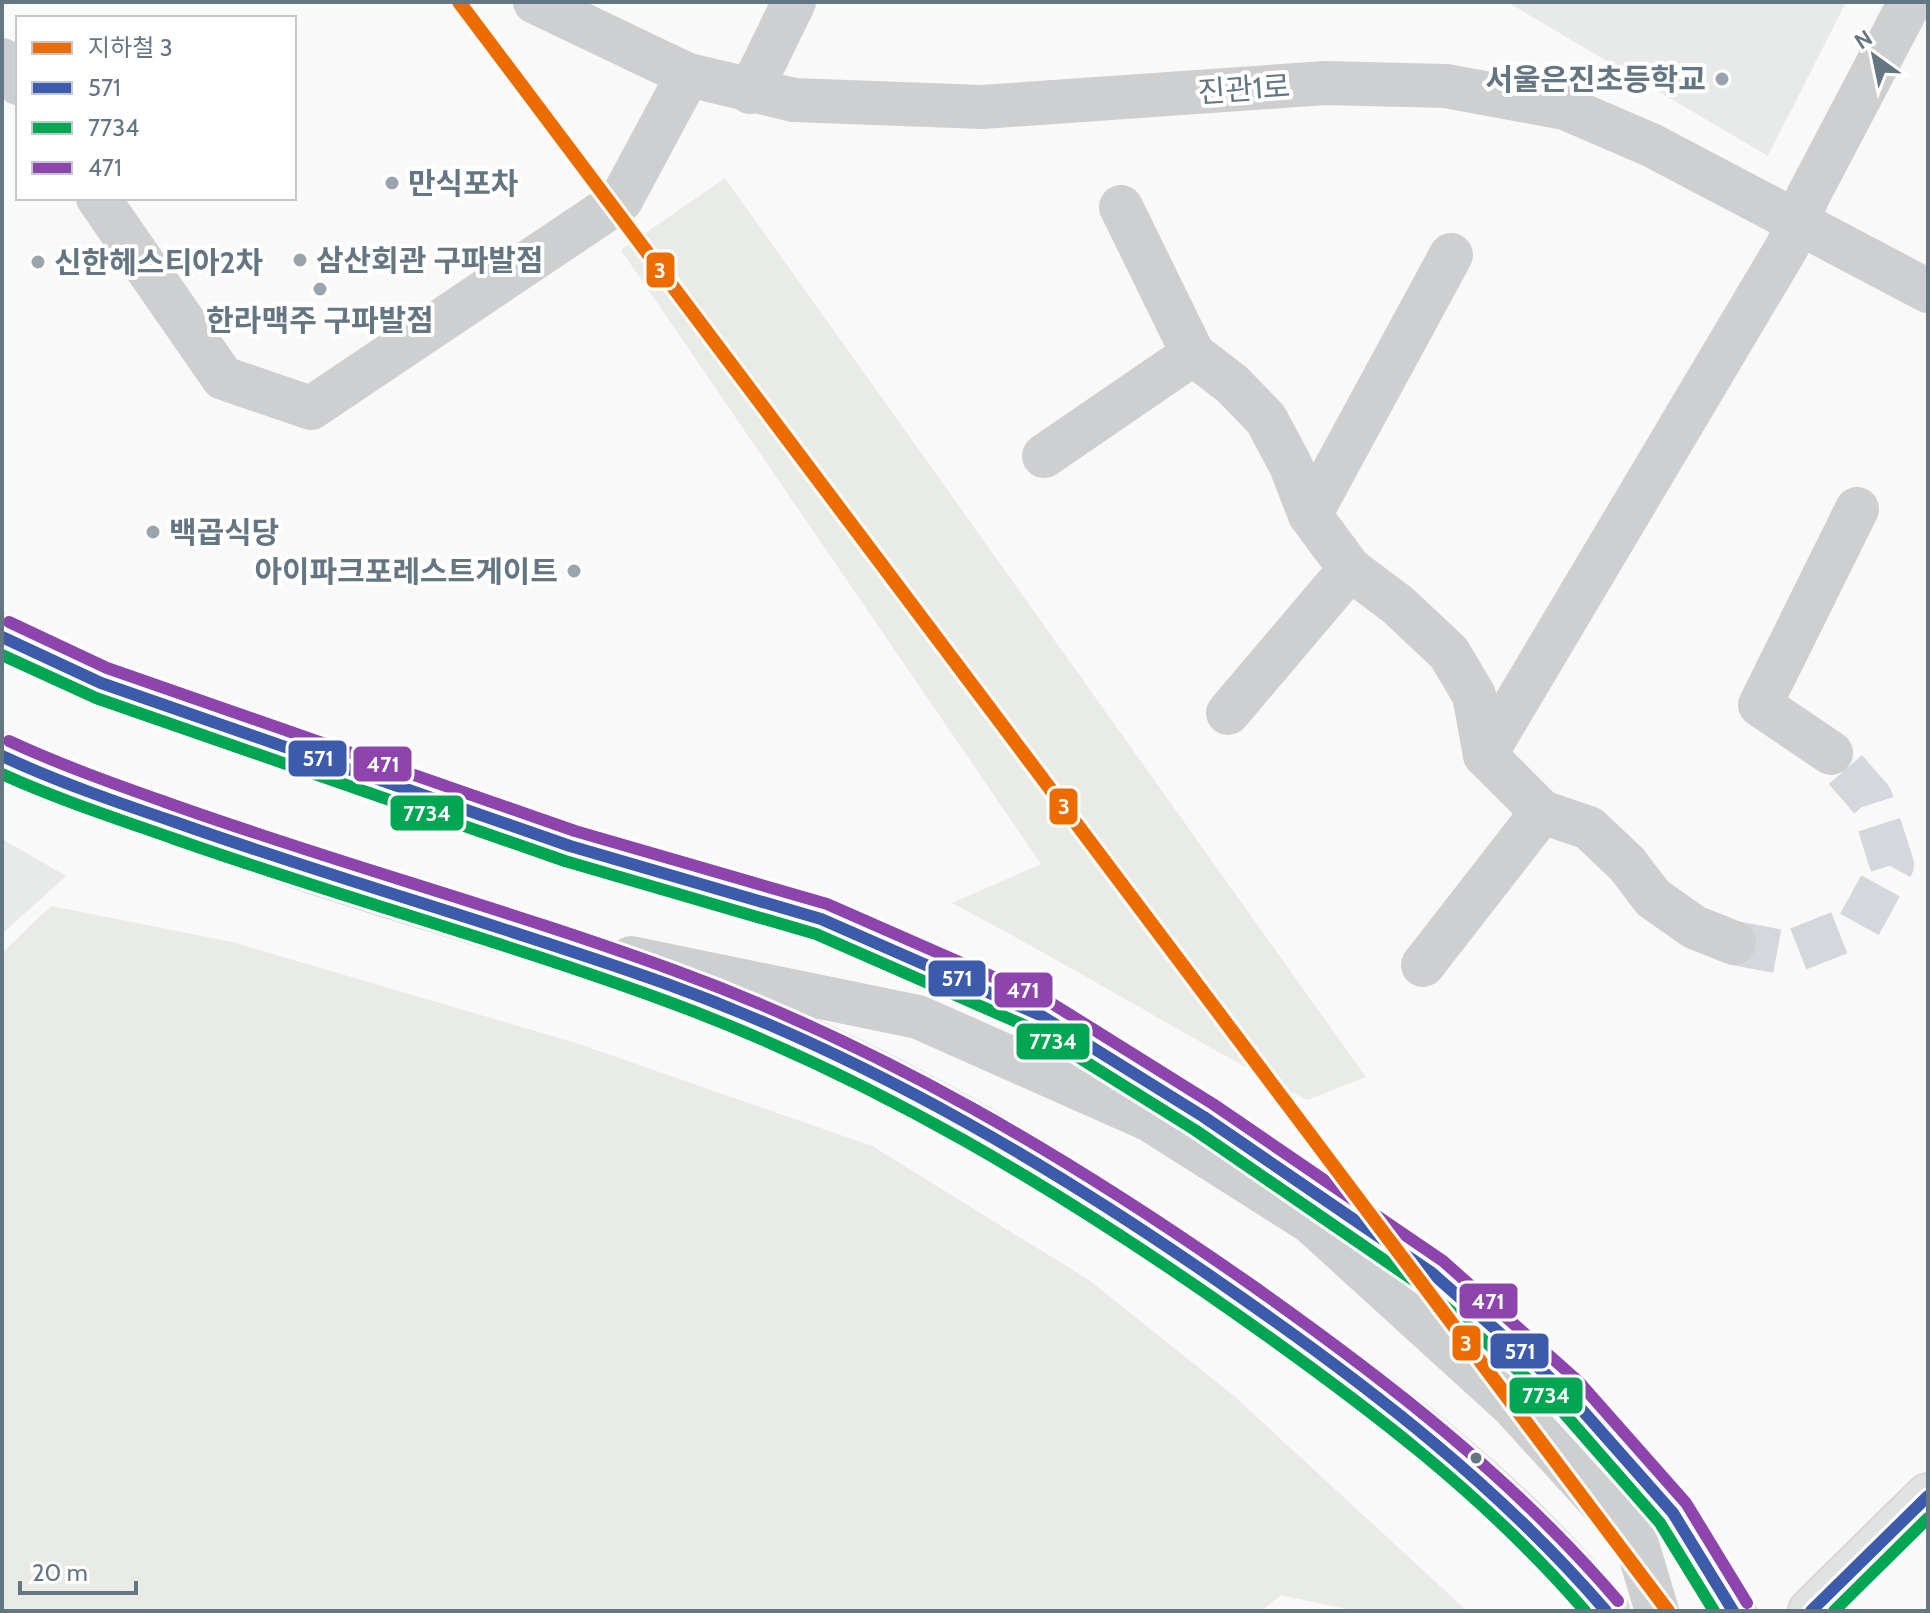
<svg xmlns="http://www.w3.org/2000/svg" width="1930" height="1613" viewBox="0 0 1930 1613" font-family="Cabin,'Noto Sans KR',sans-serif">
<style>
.built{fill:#e8e9e9}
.green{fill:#e8ebe6}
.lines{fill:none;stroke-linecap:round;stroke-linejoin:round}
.minor-tunnel{stroke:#d4d8dc;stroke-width:44;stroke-dasharray:44 22;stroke-linecap:butt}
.major-casing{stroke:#d5d6d7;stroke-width:48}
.minor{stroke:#cecfd0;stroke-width:44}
.major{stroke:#e1e2e2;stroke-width:44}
.bus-1-casing{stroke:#fff;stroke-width:18}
.bus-2-casing{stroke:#fff;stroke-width:18}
.bus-3-casing{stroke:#fff;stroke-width:18}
.bus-1{stroke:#3d5bab;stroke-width:12}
.bus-2{stroke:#00a651;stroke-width:12}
.bus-3{stroke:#8e44ad;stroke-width:12}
.metro-1-casing{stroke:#fff;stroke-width:20}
.metro-1{stroke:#ed6c00;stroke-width:14}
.poi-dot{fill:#99a4ac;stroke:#fff;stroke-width:3}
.bus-dot{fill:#657683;stroke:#fff;stroke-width:3}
.labels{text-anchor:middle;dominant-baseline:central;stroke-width:8;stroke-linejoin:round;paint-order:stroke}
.poi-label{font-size:30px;font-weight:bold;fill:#657683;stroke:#fff;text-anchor:start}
.street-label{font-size:30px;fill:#657683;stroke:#fff}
.line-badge{stroke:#fff;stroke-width:3}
.badge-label{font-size:22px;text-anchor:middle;font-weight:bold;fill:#fff}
</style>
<rect width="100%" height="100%" fill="#f9f9f9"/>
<!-- built -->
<g class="built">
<path d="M1507,2H1846L1768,156Z"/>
<path d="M2,839L66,876L2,934Z"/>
</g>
<!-- green -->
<g class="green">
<path d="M725,178L1366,1077L1307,1100C1187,1037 1072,966 952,903L1041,864L621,250Z"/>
<path d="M51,906L232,942L576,1043L872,1146L1089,1280L1233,1395L1467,1611H1355L1281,1595L1261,1611H2V953Z"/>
</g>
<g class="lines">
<!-- minor-tunnel -->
<path class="minor-tunnel" d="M1734,943L1788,953L1859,925L1892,865L1871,799L1831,753"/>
<!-- major casing -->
<g class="major-casing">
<g id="major">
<path d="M2,637L101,683L570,846L821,919L1040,1015L1204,1117L1432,1273L1567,1393L1673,1513L1733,1611"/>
<path d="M2,756L52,779C159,816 266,856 375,890C506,931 639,969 766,1023C948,1099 1116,1208 1276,1322C1396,1407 1513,1496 1606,1611"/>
<path d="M1811,1611L1928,1496"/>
</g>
</g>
<!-- minor -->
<g class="minor">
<path d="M535,2L688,75L794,100L982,107L1325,83L1446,86L1565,108L1651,145L1928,291"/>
<path d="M2,60L18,83"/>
<path d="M750,92L794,2"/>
<path d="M98,198L223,378L311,408L621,200L688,75"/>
<path d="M1121,207L1193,354L1232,384L1266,419L1291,466L1310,515L1350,569L1398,605L1449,653L1474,695L1485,755L1542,812L1589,828L1627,864L1653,898L1694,927L1734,943"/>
<path d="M1044,456L1193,354"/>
<path d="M1310,515L1451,255"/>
<path d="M1228,713L1350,569"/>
<path d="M1831,753L1760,705L1857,509"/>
<path d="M1485,755L1787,247L1808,196L1910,2"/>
<path d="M631,958L918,1017L1150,1120L1311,1222L1513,1406L1636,1541L1657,1611"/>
<path d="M1423,965L1542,812"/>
</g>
<!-- major -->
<use href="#major" class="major"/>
<!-- bus-1 casing -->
<g class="bus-1-casing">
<g id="bus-1">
<path d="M2,637L101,683L570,846L821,919L1040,1015L1204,1117L1432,1273L1567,1393L1673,1513L1733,1611"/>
<path d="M2,756C58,782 116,802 175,822C338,880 505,926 667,984C874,1059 1063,1172 1242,1298C1375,1391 1500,1488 1606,1611"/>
<path d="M1811,1611L1928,1496"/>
</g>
</g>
<!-- bus-2 casing -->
<g class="bus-2-casing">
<g id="bus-2">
<path d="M2,655L96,698L565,861L816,934L1033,1029L1195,1130L1422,1286L1556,1404L1660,1523L1714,1611"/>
<path d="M2,774C57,799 115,818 172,838C336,896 503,941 666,1001C873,1077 1060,1190 1239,1316C1364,1404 1485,1495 1585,1611"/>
<path d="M1834,1611L1928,1518"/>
</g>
</g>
<!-- bus-3 casing -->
<g class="bus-3-casing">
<g id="bus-3">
<path d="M9,622L107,668L575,831L827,904L1048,1001L1213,1104L1443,1261L1579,1382L1686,1503L1747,1603"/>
<path d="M9,741C65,767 123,787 182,808C346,866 513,911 676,971C884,1047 1073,1160 1253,1286C1386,1380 1512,1477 1618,1601"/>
</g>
</g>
<!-- bus-1 -->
<use href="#bus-1" class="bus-1"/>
<!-- bus-2 -->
<use href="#bus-2" class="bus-2"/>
<!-- bus-3 -->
<use href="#bus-3" class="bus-3"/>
<!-- metro-1 casing -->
<g class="metro-1-casing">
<path id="metro-1" d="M459,2L1668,1611"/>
</g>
<!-- metro-1 -->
<use href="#metro-1" class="metro-1"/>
</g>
<!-- markers -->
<g class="poi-dot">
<circle cx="1722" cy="79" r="8"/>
<circle cx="392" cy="183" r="8"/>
<circle cx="300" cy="260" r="8"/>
<circle cx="38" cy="262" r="8"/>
<circle cx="320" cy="289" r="8"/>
<circle cx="153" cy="532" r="8"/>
<circle cx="574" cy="571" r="8"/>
</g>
<circle class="bus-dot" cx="1476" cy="1458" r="7"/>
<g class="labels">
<!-- poi labels -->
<g class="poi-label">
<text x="1706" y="79" text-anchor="end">서울은진초등학교</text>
<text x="408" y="183">만식포차</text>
<text x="316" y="260">삼산회관 구파발점</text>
<text x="54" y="262">신한헤스티아2차</text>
<text x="320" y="320" text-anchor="middle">한라맥주 구파발점</text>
<text x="169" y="532">백곱식당</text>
<text x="558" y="571" text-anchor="end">아이파크포레스트게이트</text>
</g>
<!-- street labels -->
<g class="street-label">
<text transform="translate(1244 89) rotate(-4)">진관1로</text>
</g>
</g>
<g class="line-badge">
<rect x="645" y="251" width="31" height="38" rx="8" fill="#ed6c00"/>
<rect x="287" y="739" width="61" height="39" rx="8" fill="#3d5bab"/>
<rect x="352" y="745" width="61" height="38" rx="8" fill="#8e44ad"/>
<rect x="1048" y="787" width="31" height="39" rx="8" fill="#ed6c00"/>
<rect x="389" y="794" width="76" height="38" rx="8" fill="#00a651"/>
<rect x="927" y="959" width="60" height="39" rx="8" fill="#3d5bab"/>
<rect x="993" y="971" width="61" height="38" rx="8" fill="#8e44ad"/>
<rect x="1015" y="1022" width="76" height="39" rx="8" fill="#00a651"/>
<rect x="1458" y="1282" width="61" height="38" rx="8" fill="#8e44ad"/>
<rect x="1451" y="1324" width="31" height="38" rx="8" fill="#ed6c00"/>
<rect x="1489" y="1332" width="61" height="38" rx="8" fill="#3d5bab"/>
<rect x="1508" y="1376" width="76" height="39" rx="8" fill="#00a651"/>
</g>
<g class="badge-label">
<text x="660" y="278">3</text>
<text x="318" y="766">571</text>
<text x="383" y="772">471</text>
<text x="1064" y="814">3</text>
<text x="427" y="821">7734</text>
<text x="957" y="986">571</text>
<text x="1023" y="998">471</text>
<text x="1053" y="1049">7734</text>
<text x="1488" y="1309">471</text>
<text x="1466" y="1351">3</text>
<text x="1520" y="1359">571</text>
<text x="1546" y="1403">7734</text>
</g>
<!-- border -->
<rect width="1930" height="1613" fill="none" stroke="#657683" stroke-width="8"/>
<!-- legend -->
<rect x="16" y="16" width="280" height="184" fill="#ffffff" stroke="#c1c8cd" stroke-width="2"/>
<rect x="32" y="42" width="40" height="12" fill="#ed6c00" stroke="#c1c8cd" stroke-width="2"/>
<text x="88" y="56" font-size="24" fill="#657683">지하철 3</text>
<rect x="32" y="82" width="40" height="12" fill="#3d5bab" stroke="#c1c8cd" stroke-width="2"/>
<text x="88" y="96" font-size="24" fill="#657683">571</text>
<rect x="32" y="122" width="40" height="12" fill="#00a651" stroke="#c1c8cd" stroke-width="2"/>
<text x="88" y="136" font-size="24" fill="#657683">7734</text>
<rect x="32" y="162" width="40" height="12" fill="#8e44ad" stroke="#c1c8cd" stroke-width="2"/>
<text x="88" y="176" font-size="24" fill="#657683">471</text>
<!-- north arrow -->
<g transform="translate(1874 56) rotate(327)" stroke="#ffffff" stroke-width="6" paint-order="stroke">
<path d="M0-6L14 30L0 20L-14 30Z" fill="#657683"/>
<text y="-12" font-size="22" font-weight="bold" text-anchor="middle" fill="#657683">N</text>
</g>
<!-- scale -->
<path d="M20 1581v12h116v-12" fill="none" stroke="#657683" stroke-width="4"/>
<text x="32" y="1581" font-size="24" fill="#657683" stroke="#ffffff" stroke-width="6" paint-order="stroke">20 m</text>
</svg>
